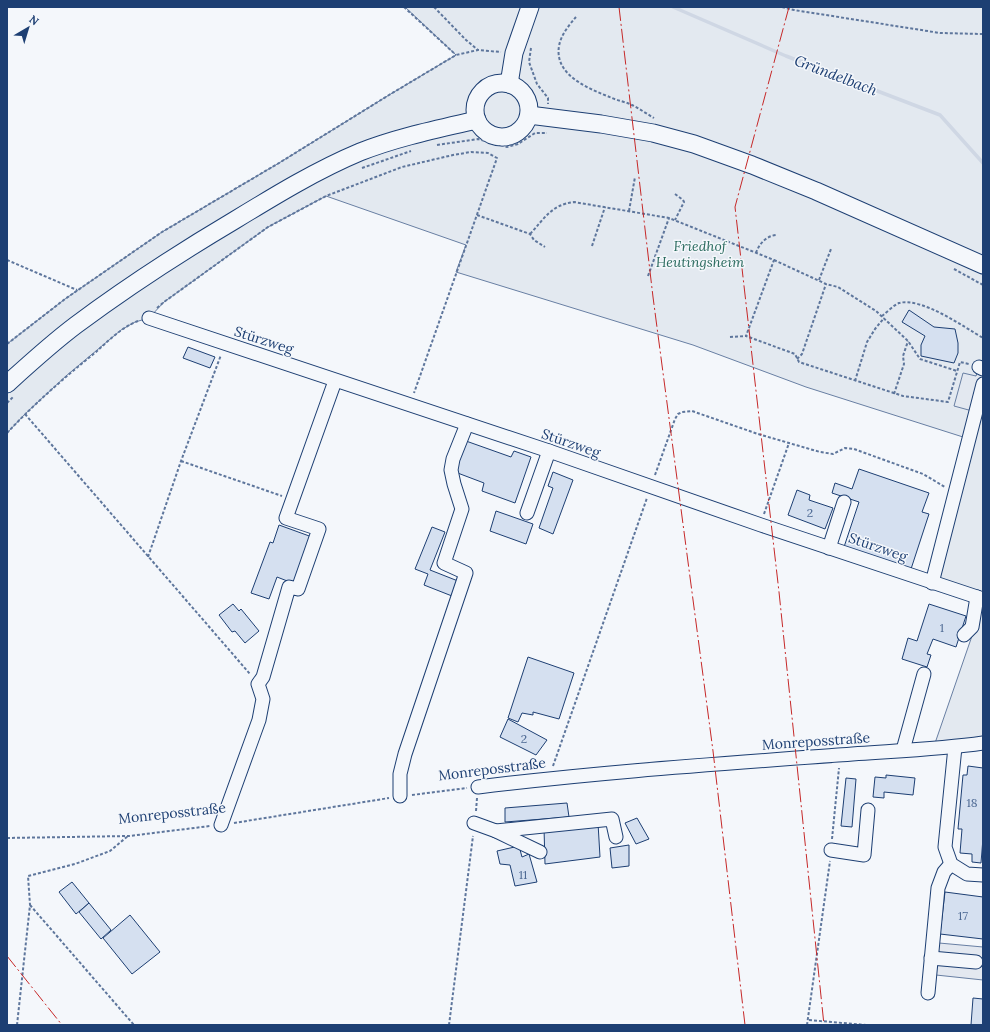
<svg xmlns="http://www.w3.org/2000/svg" width="990" height="1032" viewBox="0 0 990 1032" font-family="Lora,serif">
<style>
.green{fill:#e3e9f0;stroke:#687fa3}
.parking{fill:#e3e8f0;stroke:#687fa3}
.lines{fill:none;stroke-linecap:round;stroke-linejoin:round}
.stream{stroke:#cfd7e4;stroke-width:3.5}
.building{fill:#d5e0f0;stroke:#1d3f73}
.minor-casing{stroke:#1d3f73;stroke-width:15}
.major-casing{stroke:#1d3f73;stroke-width:19}
.path{stroke:#5e769c;stroke-width:2;stroke-dasharray:3 2;stroke-linecap:butt}
.minor{stroke:#f4f7fb;stroke-width:13}
.major{stroke:#f4f7fb;stroke-width:17}
.power{stroke:#c62828;stroke-width:1;stroke-dasharray:14 3 2 3;stroke-linecap:butt}
.labels{text-anchor:middle;dominant-baseline:central;stroke-width:3;stroke-linejoin:round;paint-order:stroke}
.number-label{font-size:12px;fill:#4b6792}
.park-label{font-size:14px;font-style:italic;fill:#2c6c60;stroke:#f4f7fb}
.street-label{font-size:14px;fill:#1d3f73;stroke:#f4f7fb}
.water-label{font-size:15px;font-style:italic;fill:#1d3f73;stroke:#f4f7fb}
</style>
<rect width="100%" height="100%" fill="#f4f7fb"/>
<!-- green -->
<g class="green">
<path d="M405,7H983V362L979,367L976,376L983,384V599L932,583L963,437L806,387L693,345L456,272L466,245L326,196L268,227L164,302L149,318L135,322L121,330L66,376L25,414L7,433V344L65,299L162,232L279,163L389,95L456,55Z"/>
<path d="M983,604V743L933,749Z"/>
</g>
<!-- parking -->
<g class="parking">
<path d="M983,362V384L976,412L954,406L963,373L976,376L979,367Z"/>
<path d="M939,943L983,947V980L936,975Z"/>
</g>
<g class="lines">
<!-- stream -->
<path class="stream" d="M673,7L786,56L940,115L983,163"/>
</g>
<!-- building -->
<g class="building">
<path d="M909,310L934,327L955,329L958,343V353L954,363L921,356V345L925,336L902,322Z"/>
<path d="M188,347L215,357L210,368L183,358Z"/>
<path d="M466,441L511,457L514,451L531,457L515,503L482,491L484,483L455,472Z"/>
<path d="M859,469L929,493L922,512L929,514L911,569L844,547L859,502L832,493L835,483L852,489Z"/>
<path d="M553,472L573,480L553,534L539,528L553,488L548,486Z"/>
<path d="M797,490L810,495L809,500L833,508L825,529L788,515Z"/>
<path d="M496,511L533,524L526,544L490,531Z"/>
<path d="M279,525L312,537L295,584L277,577L269,599L251,593L270,542L273,543Z"/>
<path d="M432,527L445,532L430,570L458,581L452,596L424,585L428,574L415,569Z"/>
<path d="M233,604L239,611L241,609L259,631L245,643L235,631L232,632L219,615Z"/>
<path d="M929,604L966,616L956,647L933,639L927,654L931,655L927,667L902,659L908,638L917,641Z"/>
<path d="M528,657L574,673L559,719L533,712V715L522,713L518,722L508,718Z"/>
<path d="M508,719L547,740L536,755L500,737Z"/>
<path d="M968,766L983,768V838L981,863L972,862V854L960,853L962,829H958L963,775H967Z"/>
<path d="M886,775L915,778L913,795L884,792V798L873,797L875,777L886,778Z"/>
<path d="M846,778L856,779L852,827L841,826Z"/>
<path d="M567,803L569,817L505,822V808Z"/>
<path d="M637,818L649,839L636,844L625,823Z"/>
<path d="M598,823L600,857L545,864L544,828Z"/>
<path d="M629,845V866L612,868L610,848Z"/>
<path d="M519,846L522,857L529,854L537,882L515,886L510,865L500,864L497,851Z"/>
<path d="M72,882L89,903L76,914L59,892Z"/>
<path d="M945,892L983,897V939L940,934Z"/>
<path d="M89,903L111,930L101,939L79,912Z"/>
<path d="M130,915L160,952L132,974L103,938Z"/>
<path d="M973,998L983,999V1025H971Z"/>
</g>
<g class="lines">
<!-- minor casing -->
<g class="minor-casing">
<g id="minor">
<path d="M149,318L549,451L761,525L983,599"/>
<path d="M979,367L983,369"/>
<path d="M527,513L549,451"/>
<path d="M829,548L844,502"/>
<path d="M932,583L983,384"/>
<path d="M964,635L972,627L977,597"/>
<path d="M955,747L945,847L951,864L967,874L983,875"/>
<path d="M903,750L924,674"/>
<path d="M478,787C598,772 718,764 838,755C886,751 935,750 983,743"/>
<path d="M400,796V774L405,754L466,573L444,563L462,509L454,484L451,470L453,459L467,424"/>
<path d="M474,823L496,831L612,819L616,837"/>
<path d="M221,825L259,720L263,699L258,684L263,677L289,587L298,589L319,529L286,518L335,381"/>
<path d="M496,831L540,852"/>
<path d="M831,850L864,855L868,810"/>
<path d="M931,958L976,962"/>
<path d="M928,993L938,888L944,872L951,864"/>
</g>
</g>
<!-- major casing -->
<g class="major-casing">
<g id="major">
<circle cx="502" cy="110" r="27"/>
<path d="M509,84L514,53L530,7"/>
<path d="M529,115L601,124L653,133L694,144L752,165L816,191L983,265"/>
<path d="M7,384C29,364 52,343 76,325C127,287 181,252 235,220C276,195 317,170 360,152C398,137 438,129 477,120"/>
</g>
</g>
<!-- path -->
<g class="path">
<path d="M404,7L456,55"/>
<path d="M434,7L466,40L478,50"/>
<path d="M782,7L794,10L940,33L983,34"/>
<path d="M576,17C569,25 561,35 559,46C554,76 590,89 612,98C619,101 626,102 632,105C640,109 647,114 654,118"/>
<path d="M531,48L529,62L537,84L548,98V104"/>
<path d="M437,145L478,139L507,147L518,144L535,133H547"/>
<path d="M362,168L411,151"/>
<path d="M675,194L683,200L684,202L675,220"/>
<path d="M629,211L635,177"/>
<path d="M477,215L530,234L534,240L545,247"/>
<path d="M530,234C545,218 551,205 574,202L669,218L774,260L746,336L795,354L799,362L903,396L948,402L960,362L969,364"/>
<path d="M592,246L605,207"/>
<path d="M756,253C759,244 766,236 776,235"/>
<path d="M7,260L77,290"/>
<path d="M774,260L826,284L838,287L876,311L908,341L920,359L957,371"/>
<path d="M954,269L983,285"/>
<path d="M648,276L669,218"/>
<path d="M819,280L831,249"/>
<path d="M157,308L164,302L268,227L326,196L402,167L453,155L471,152L488,153L497,158L414,393"/>
<path d="M882,316C887,312 894,305 899,303C922,297 964,327 983,338"/>
<path d="M730,337L746,336"/>
<path d="M7,344L65,299L162,232L279,163L389,95L456,55L478,50L501,52"/>
<path d="M797,359L802,354L826,284"/>
<path d="M855,381L867,342L875,329L884,318"/>
<path d="M894,394L904,364L903,356L908,341"/>
<path d="M7,403L13,397"/>
<path d="M25,414L250,674"/>
<path d="M7,433C34,404 65,377 96,352C108,341 122,327 138,321"/>
<path d="M181,461L282,496"/>
<path d="M655,475L675,419L678,414L682,412L692,411L758,434L820,452L833,454L845,448L854,449L923,474L945,487"/>
<path d="M764,514L789,443"/>
<path d="M148,557L181,461L221,355"/>
<path d="M553,766L647,498"/>
<path d="M412,795L467,788"/>
<path d="M476,811L477,798"/>
<path d="M234,823L389,798"/>
<path d="M7,838L129,836L210,826"/>
<path d="M832,839L839,768"/>
<path d="M30,905L134,1025"/>
<path d="M809,1020L866,1025"/>
<path d="M17,1025L30,905L28,876L75,864L110,851L128,836"/>
<path d="M449,1025L473,836"/>
<path d="M807,1025L830,861"/>
</g>
<!-- minor -->
<use href="#minor" class="minor"/>
<!-- major -->
<use href="#major" class="major"/>
<!-- power -->
<g class="power">
<path d="M619,7L653,297L713,751L745,1025"/>
<path d="M789,7L735,207L779,592L824,1025"/>
<path d="M7,956L62,1025"/>
</g>
</g>
<g class="labels">
<!-- number labels -->
<g class="number-label">
<text x="810" y="512">2</text>
<text x="942" y="627">1</text>
<text x="524" y="738">2</text>
<text x="972" y="802">18</text>
<text x="523" y="874">11</text>
<text x="963" y="915">17</text>
</g>
<!-- park labels -->
<g class="park-label">
<text x="700" y="246">Friedhof<tspan x="700" dy="16">Heutingsheim</tspan></text>
</g>
<!-- street labels -->
<g class="street-label">
<text transform="translate(264 340) rotate(18)">Stürzweg</text>
<text transform="translate(571 443) rotate(19)">Stürzweg</text>
<text transform="translate(878 547) rotate(19)">Stürzweg</text>
<text transform="translate(816 741) rotate(-4)">Monreposstraße</text>
<text transform="translate(492 769) rotate(-7)">Monreposstraße</text>
<text transform="translate(172 813) rotate(-6)">Monreposstraße</text>
</g>
<!-- water labels -->
<g class="water-label">
<text transform="translate(836 75) rotate(21)">Gründelbach</text>
</g>
</g>
<!-- border -->
<rect width="990" height="1032" fill="none" stroke="#1d3f73" stroke-width="16"/>
<!-- north arrow -->
<g transform="translate(28 28) rotate(38)" stroke="#f4f7fb" stroke-width="3" paint-order="stroke">
<path d="M0-3L7 15L0 10L-7 15Z" fill="#1d3f73"/>
<text y="-6" font-size="11" font-weight="bold" text-anchor="middle" fill="#1d3f73">N</text>
</g>
</svg>
